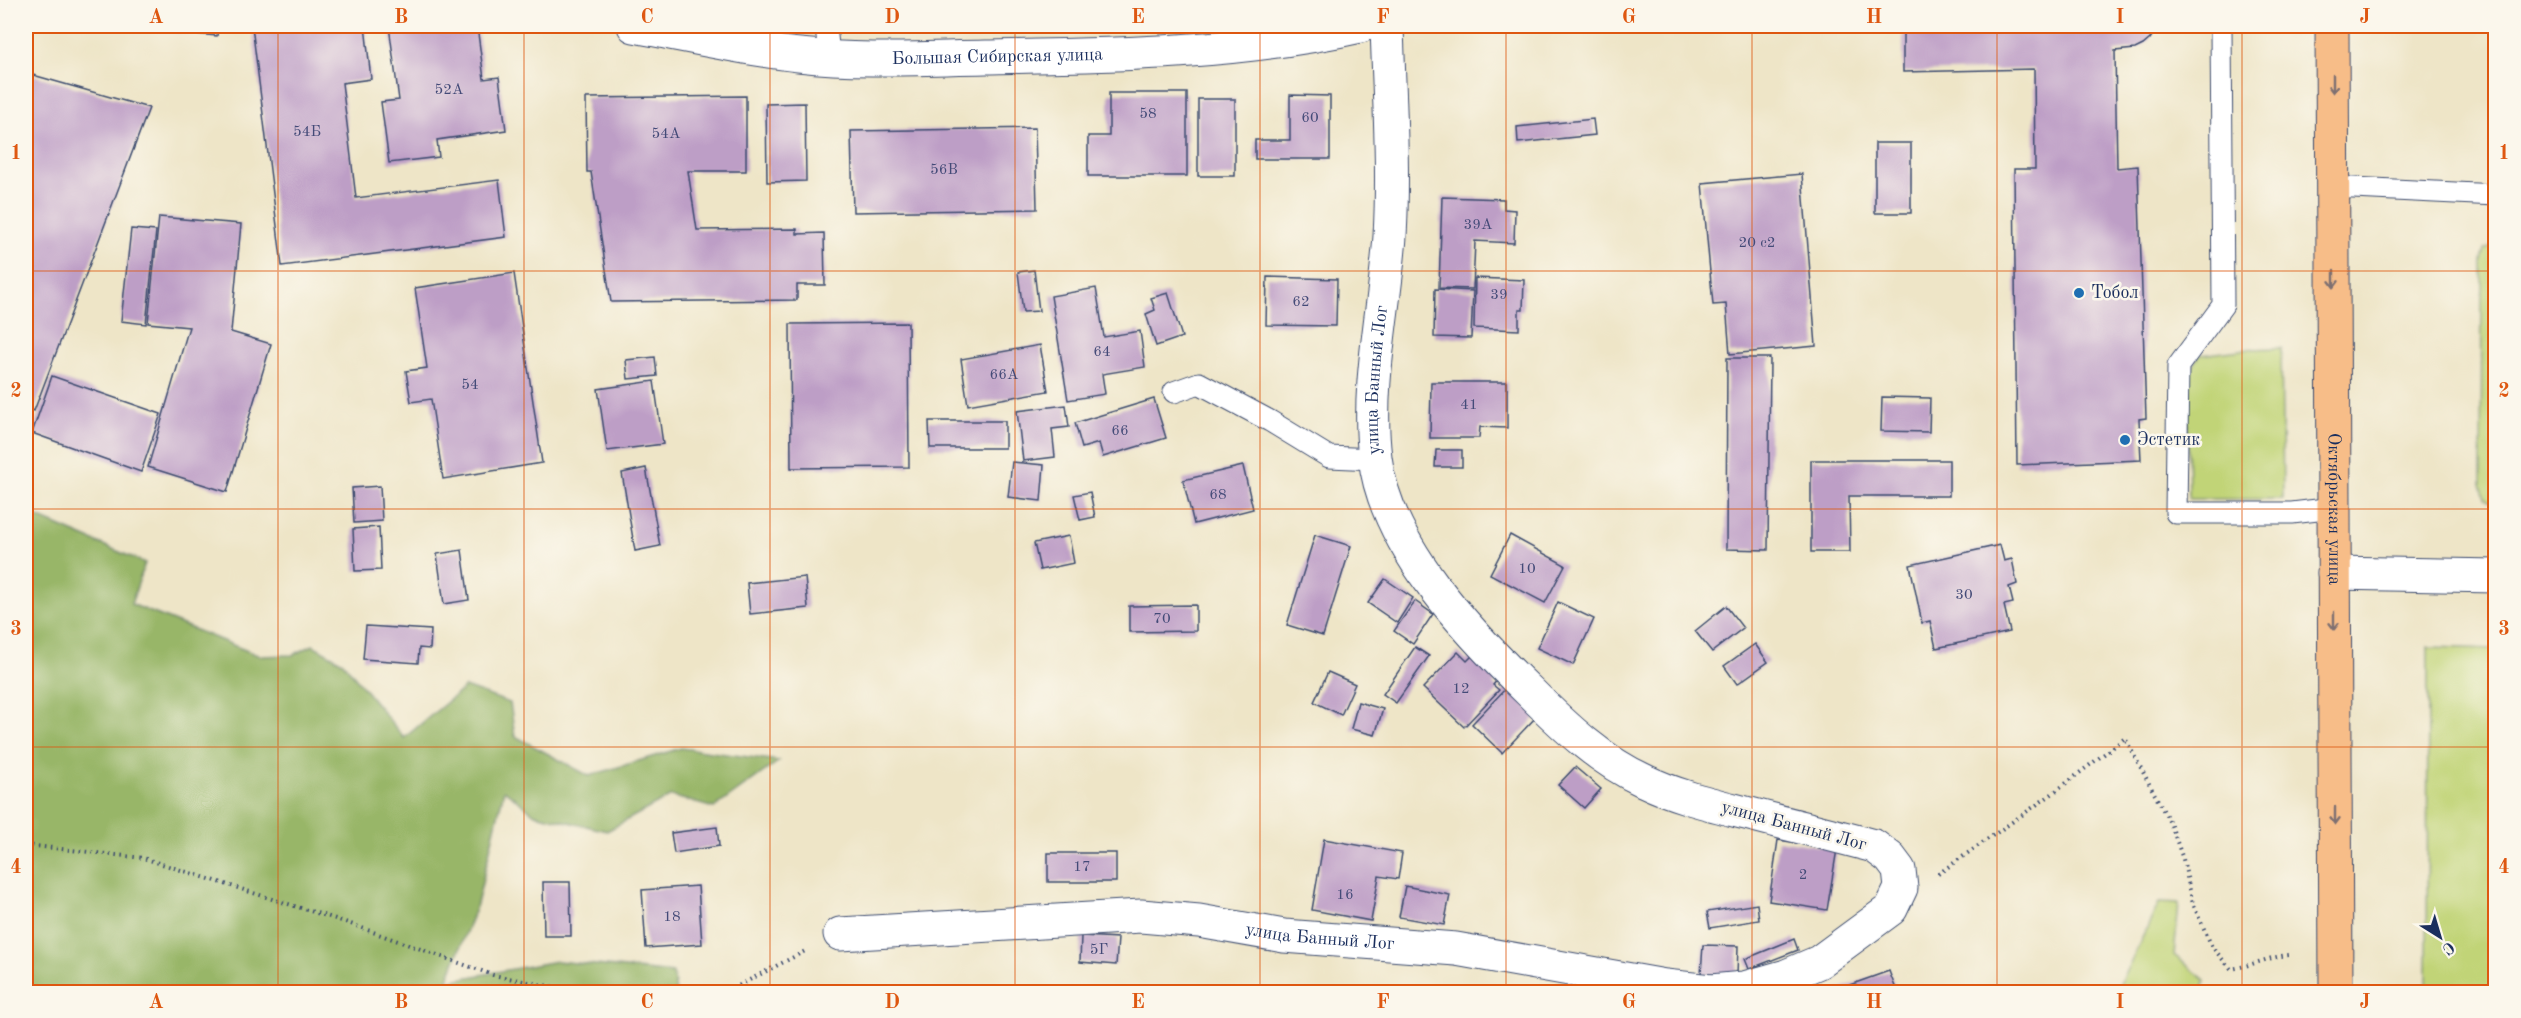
<svg xmlns="http://www.w3.org/2000/svg" width="2521" height="1018" viewBox="0 0 2521 1018" font-family="'Old Standard TT',serif">
<style>
.green{fill:#c1d477;stroke:#6e826a;stroke-width:1.5}
.forest{fill:#98b668;stroke:#5a7263;stroke-width:1.5}
.building{fill:#bd9ec6}
.lines{fill:none;stroke-linecap:round;stroke-linejoin:round}
.service-casing{stroke:#3b4a6e;stroke-width:23}
.minor-casing{stroke:#3b4a6e;stroke-width:35}
.primary-casing{stroke:#3b4a6e;stroke-width:35}
.path{stroke:#3b4a6e;stroke-width:4;stroke-dasharray:1.5 4.5;stroke-linecap:butt}
.service{stroke:#fff;stroke-width:21}
.minor{stroke:#fff;stroke-width:33}
.primary{stroke:#f7bd88;stroke-width:33}
.oneway{stroke:#7e6f71}
.grid{fill:none;stroke:#de5710;stroke-width:1.5;stroke-opacity:0.55}
.poi-dot{fill:#1f6fb2;stroke:#fbf7ec;stroke-width:2}
.labels{text-anchor:middle;dominant-baseline:central;stroke-width:5;stroke-linejoin:round;paint-order:stroke}
.number-label{font-size:15px;fill:#444b78}
.street-label{font-size:18px;fill:#1b2f5e;stroke:#fbf7ec}
.poi-label{font-size:18px;fill:#1b2f5e;stroke:#fbf7ec;text-anchor:start}
.neatline{fill:none;stroke:#de5710;stroke-width:2}
.grid-label{font-size:20px;text-anchor:middle;font-weight:bold;fill:#de5710}
</style>
<rect width="100%" height="100%" fill="#fbf7ec"/>
<filter id="ink" filterUnits="userSpaceOnUse"><feTurbulence type="fractalNoise" baseFrequency=".0167" numOctaves="2"/><feDisplacementMap in="SourceGraphic" scale="12" xChannelSelector="R" yChannelSelector="G"/><feConvolveMatrix kernelMatrix="1 2 1 2 8 2 1 2 1" color-interpolation-filters="sRGB"/></filter>
<filter id="wash" filterUnits="userSpaceOnUse"><feTurbulence type="fractalNoise" baseFrequency=".008" numOctaves="4" result="noise"/><feDisplacementMap in="SourceGraphic" scale="24" xChannelSelector="R" yChannelSelector="G"/><feGaussianBlur stdDeviation="1.35" result="paint"/><feColorMatrix in="noise" values="0 0 0 0 0 0 0 0 0 0 0 0 0 0 0 0 0 1.4 0 .05"/><feComposite in="paint" operator="in"/></filter>
<g filter="url(#wash)">
<rect width="100%" height="100%" fill="#eee5c7"/>
<!-- green -->
<g class="green">
<path d="M2495,244L2496,506H2495L2485,498L2481,484L2482,261L2485,249Z"/>
<path d="M2281,348L2283,499H2189L2187,376L2200,355L2250,349Z"/>
<path d="M2428,647L2495,649V992H2427Z"/>
<path d="M2159,903L2179,904L2174,955L2205,980L2203,992H2116Z"/>
</g>
<!-- forest -->
<path class="forest" d="M26,512L145,563L131,604L260,656L293,655L313,645L343,662L404,738L465,687L510,703L515,736L589,776L681,748L779,761L714,808L671,796L607,831L535,814L504,790L477,904L447,981L557,961L673,973L676,992H26Z"/>
<g id="blocks">
<!-- building -->
<g class="building">
<path d="M103,26H218L217,36Z"/>
<path d="M252,26H365L371,79L342,83L356,198L499,180L506,237L282,266Z"/>
<path d="M389,26H477L484,79L499,77L506,130L437,140L439,157L389,163L381,102L399,100Z"/>
<path d="M1903,26H2158L2150,39L2143,45L2135,49L2115,51L2117,168L2138,166L2146,418L2139,419L2141,460L2017,465L2014,169H2035L2034,69L1903,72Z"/>
<path d="M26,73L149,108L34,411L26,407V187L28,180H26Z"/>
<path d="M1109,93H1187V176H1088V136H1109Z"/>
<path d="M1290,95L1330,96V159H1255V140H1290Z"/>
<path d="M746,96V171H688L697,230L797,229V234L824,233L825,285H797V300L611,302L591,172H587L586,98Z"/>
<rect x="1198" y="99" width="37" height="77"/>
<path d="M805,103L806,181L767,182L766,104Z"/>
<path d="M1593,119L1595,135L1518,143L1517,127Z"/>
<path d="M1035,128L1037,209L853,212L851,131Z"/>
<rect x="1875" y="143" width="36" height="70"/>
<path d="M1802,174L1816,346L1730,354L1726,304L1713,305L1702,183Z"/>
<path d="M1442,197L1504,199V209L1515,210L1514,243L1475,241L1473,289L1439,288Z"/>
<path d="M159,217L241,224L231,332L271,344L227,492L148,467L189,327L148,323Z"/>
<path d="M131,229L156,231L146,324L121,321Z"/>
<path d="M1034,270L1039,311L1023,312L1018,272Z"/>
<path d="M514,273L542,463L443,479L431,399L411,402L406,371L427,368L415,288Z"/>
<path d="M1267,277L1337,279L1336,326L1266,325Z"/>
<path d="M1475,278L1524,280L1523,310H1519V330L1474,328Z"/>
<path d="M1096,288L1104,337L1140,331L1145,367L1102,374L1105,394L1068,400L1051,296Z"/>
<path d="M1435,289L1473,291L1471,338L1434,337Z"/>
<path d="M1168,293L1182,337L1156,346L1146,314L1155,310L1151,298Z"/>
<path d="M908,323L909,467L791,468L790,324Z"/>
<path d="M1040,345L1048,391L968,405L961,359Z"/>
<path d="M655,357L657,376L628,379L626,360Z"/>
<path d="M1727,358H1770L1768,550L1726,549Z"/>
<path d="M52,376L161,414L141,472L32,433Z"/>
<path d="M654,381L663,444L607,451L598,389Z"/>
<path d="M1431,382H1507V428L1480,427L1479,438H1430Z"/>
<path d="M1882,397L1930,398L1929,432L1881,431Z"/>
<path d="M1154,399L1166,438L1103,457L1099,443L1082,448L1075,423Z"/>
<path d="M1066,405L1069,427L1052,429L1055,457L1023,461L1017,411Z"/>
<path d="M929,421H1005V448H930Z"/>
<path d="M1436,450H1462V467H1435Z"/>
<path d="M1811,460H1949V496H1849L1850,552H1811Z"/>
<path d="M1012,462L1044,465L1041,501L1008,497Z"/>
<path d="M1243,466L1253,509L1194,524L1183,480Z"/>
<path d="M646,468L660,546L635,551L622,473Z"/>
<path d="M380,486L382,521L354,523L352,488Z"/>
<path d="M1090,492L1095,517L1080,520L1074,495Z"/>
<path d="M379,527L381,570L355,571L353,529Z"/>
<path d="M1315,535L1351,546L1323,636L1287,625Z"/>
<path d="M1510,535L1565,565L1545,603L1490,574Z"/>
<path d="M1069,536L1074,563L1040,570L1034,543Z"/>
<path d="M2000,545L2004,561L2012,559L2017,584L2009,587L2013,603L2004,605L2010,632L1936,648L1930,621L1922,623L1910,565Z"/>
<path d="M462,550L469,600L444,604L437,554Z"/>
<path d="M805,577L808,608L750,614L747,583Z"/>
<path d="M1385,579L1413,598L1397,623L1368,603Z"/>
<path d="M1415,601L1433,614L1413,644L1394,631Z"/>
<path d="M1558,602L1594,619L1573,665L1537,648Z"/>
<path d="M1196,605V631L1129,632V606Z"/>
<path d="M1726,606L1743,628L1712,652L1695,631Z"/>
<path d="M366,626L431,630L430,649L419,648L418,663L363,659Z"/>
<path d="M1755,644L1768,662L1737,684L1724,666Z"/>
<path d="M1415,647L1429,656L1396,703L1383,694Z"/>
<path d="M1458,652L1467,661L1473,655L1498,679L1493,685L1499,690L1464,727L1423,688Z"/>
<path d="M1328,672L1355,684L1341,715L1314,702Z"/>
<path d="M1507,687L1537,716L1502,753L1472,724Z"/>
<path d="M1358,702L1383,709L1375,735L1351,729Z"/>
<path d="M1575,767L1601,789L1584,808L1558,785Z"/>
<path d="M717,827L719,846L674,853L671,833Z"/>
<path d="M1324,839L1402,853L1398,879L1379,876L1371,921L1312,910Z"/>
<path d="M1778,840L1837,849L1827,910L1769,901Z"/>
<rect x="1048" y="853" width="68" height="29"/>
<path d="M543,882H570L571,936H544Z"/>
<path d="M698,886L702,944L646,948L642,890Z"/>
<path d="M1405,886L1450,895L1444,925L1399,917Z"/>
<path d="M1757,904L1759,920L1710,928L1707,912Z"/>
<path d="M1081,936L1118,938L1116,965L1080,962Z"/>
<path d="M1794,939L1798,950L1749,969L1745,959Z"/>
<path d="M1703,945L1738,946L1737,975L1701,974Z"/>
<path d="M1889,971L1897,992H1830Z"/>
<path d="M1014,987L1053,991V992H1013Z"/>
</g>
</g>
</g>
<g filter="url(#ink)">
<use href="#blocks" fill-opacity="0" stroke="#3b4a6e" stroke-width="1.5"/>
<g class="lines">
<!-- service casing -->
<g class="service-casing">
<g id="service">
<path d="M826,26L829,56"/>
<path d="M2221,26L2223,305L2178,366L2176,513H2292L2334,508"/>
<path d="M2333,187L2496,195"/>
<path d="M1174,392L1199,383L1270,421L1329,457L1375,459"/>
</g>
</g>
<!-- minor casing -->
<g class="minor-casing">
<g id="minor">
<path id="s1" d="M634,26C689,36 744,49 799,55C861,62 924,58 986,57C1111,55 1238,54 1361,26"/>
<path d="M2334,573L2496,576"/>
<path id="s2" d="M840,934L1141,916L1199,921L1284,936L1456,949L1665,986L1711,991L1744,988L1786,976L1819,962L1891,909L1901,888L1899,870L1890,858L1874,846C1833,835 1792,825 1750,814C1715,805 1678,797 1645,781C1601,761 1565,727 1531,693C1470,634 1385,546 1375,457C1366,386 1385,308 1390,236C1394,166 1389,95 1387,26"/>
</g>
</g>
<!-- primary casing -->
<g class="primary-casing">
<g id="primary">
<path id="s3" d="M2332,26L2336,992"/>
</g>
</g>
<!-- path -->
<g class="path">
<path d="M26,845L143,858L345,922L493,975L579,992"/>
<path d="M1938,874L2052,794L2125,738L2171,825L2183,859L2193,904L2212,947L2231,969C2251,966 2268,957 2289,955"/>
<path d="M710,992L732,989L807,950"/>
</g>
<!-- service -->
<use href="#service" class="service"/>
<!-- minor -->
<use href="#minor" class="minor"/>
<!-- primary -->
<use href="#primary" class="primary"/>
</g>
<!-- one-way arrows -->
<defs><path id="oneway-shaft" d="M-6 0H5M1.5-3L5.5 0L1.5 3" fill="none" stroke-width="1.6" stroke-linecap="round" stroke-linejoin="round" transform="scale(1.5)"/></defs>
<g class="oneway">
<use href="#oneway-shaft" transform="translate(2333 84) rotate(90)"/>
<use href="#oneway-shaft" transform="translate(2334 279) rotate(90)"/>
<use href="#oneway-shaft" transform="translate(2334 621) rotate(90)"/>
<use href="#oneway-shaft" transform="translate(2335 816) rotate(90)"/>
</g>
</g>
<!-- grid -->
<path class="grid" d="M278,26V992M524,26V992M770,26V992M1015,26V992M1260,26V992M1506,26V992M1752,26V992M1997,26V992M2242,26V992M26,271H2496M26,509H2496M26,747H2496"/>
<!-- markers -->
<g class="poi-dot">
<circle cx="2079" cy="293" r="6"/>
<circle cx="2125" cy="440" r="6"/>
</g>
<g class="labels">
<!-- number labels -->
<g class="number-label">
<text x="449" y="90">52А</text>
<text x="1148" y="114">58</text>
<text x="1310" y="118">60</text>
<text x="307" y="132">54Б</text>
<text x="666" y="134">54А</text>
<text x="944" y="170">56В</text>
<text x="1478" y="225">39А</text>
<text x="1757" y="243">20 с2</text>
<text x="1499" y="295">39</text>
<text x="1301" y="302">62</text>
<text x="1102" y="352">64</text>
<text x="1004" y="375">66А</text>
<text x="470" y="385">54</text>
<text x="1469" y="405">41</text>
<text x="1120" y="431">66</text>
<text x="1218" y="495">68</text>
<text x="1527" y="569">10</text>
<text x="1964" y="595">30</text>
<text x="1162" y="619">70</text>
<text x="1461" y="689">12</text>
<text x="1082" y="867">17</text>
<text x="1803" y="875">2</text>
<text x="1345" y="895">16</text>
<text x="672" y="917">18</text>
<text x="1099" y="950">5Г</text>
</g>
<!-- street labels -->
<g class="street-label">
<text stroke="none"><textPath href="#s1" startOffset="366">Большая Сибирская улица</textPath></text>
<text stroke="none"><textPath href="#s2" startOffset="1904">улица Банный Лог</textPath></text>
<text stroke="none"><textPath href="#s3" startOffset="483">Октябрьская улица</textPath></text>
<text transform="translate(1794 826) rotate(15)">улица Банный Лог</text>
<text stroke="none"><textPath href="#s2" startOffset="482">улица Банный Лог</textPath></text>
</g>
<!-- poi labels -->
<g class="poi-label">
<text x="2091" y="293">Тобол</text>
<text x="2137" y="440">Эстетик</text>
</g>
</g>
<!-- margin -->
<rect width="2521" height="1018" fill="none" stroke="#fbf7ec" stroke-width="66"/>
<!-- north arrow -->
<g transform="translate(2440 937) rotate(143)" stroke="#fbf7ec" stroke-width="4.5" paint-order="stroke">
<path d="M0-4.5L10 22L0 15L-10 22Z" fill="#1b2f5e"/>
<text y="-9" font-size="16" font-weight="bold" text-anchor="middle" fill="#1b2f5e">С</text>
</g>
<rect x="33" y="33" width="2455" height="952" class="neatline"/>
<g class="grid-label">
<text x="156" y="23">A</text>
<text x="401" y="23">B</text>
<text x="647" y="23">C</text>
<text x="892" y="23">D</text>
<text x="1138" y="23">E</text>
<text x="1383" y="23">F</text>
<text x="1629" y="23">G</text>
<text x="1874" y="23">H</text>
<text x="2120" y="23">I</text>
<text x="2365" y="23">J</text>
<text x="16" y="159">1</text>
<text x="2504" y="159">1</text>
<text x="16" y="397">2</text>
<text x="2504" y="397">2</text>
<text x="16" y="635">3</text>
<text x="2504" y="635">3</text>
<text x="16" y="873">4</text>
<text x="2504" y="873">4</text>
<text x="156" y="1008">A</text>
<text x="401" y="1008">B</text>
<text x="647" y="1008">C</text>
<text x="892" y="1008">D</text>
<text x="1138" y="1008">E</text>
<text x="1383" y="1008">F</text>
<text x="1629" y="1008">G</text>
<text x="1874" y="1008">H</text>
<text x="2120" y="1008">I</text>
<text x="2365" y="1008">J</text>
</g>
</svg>
